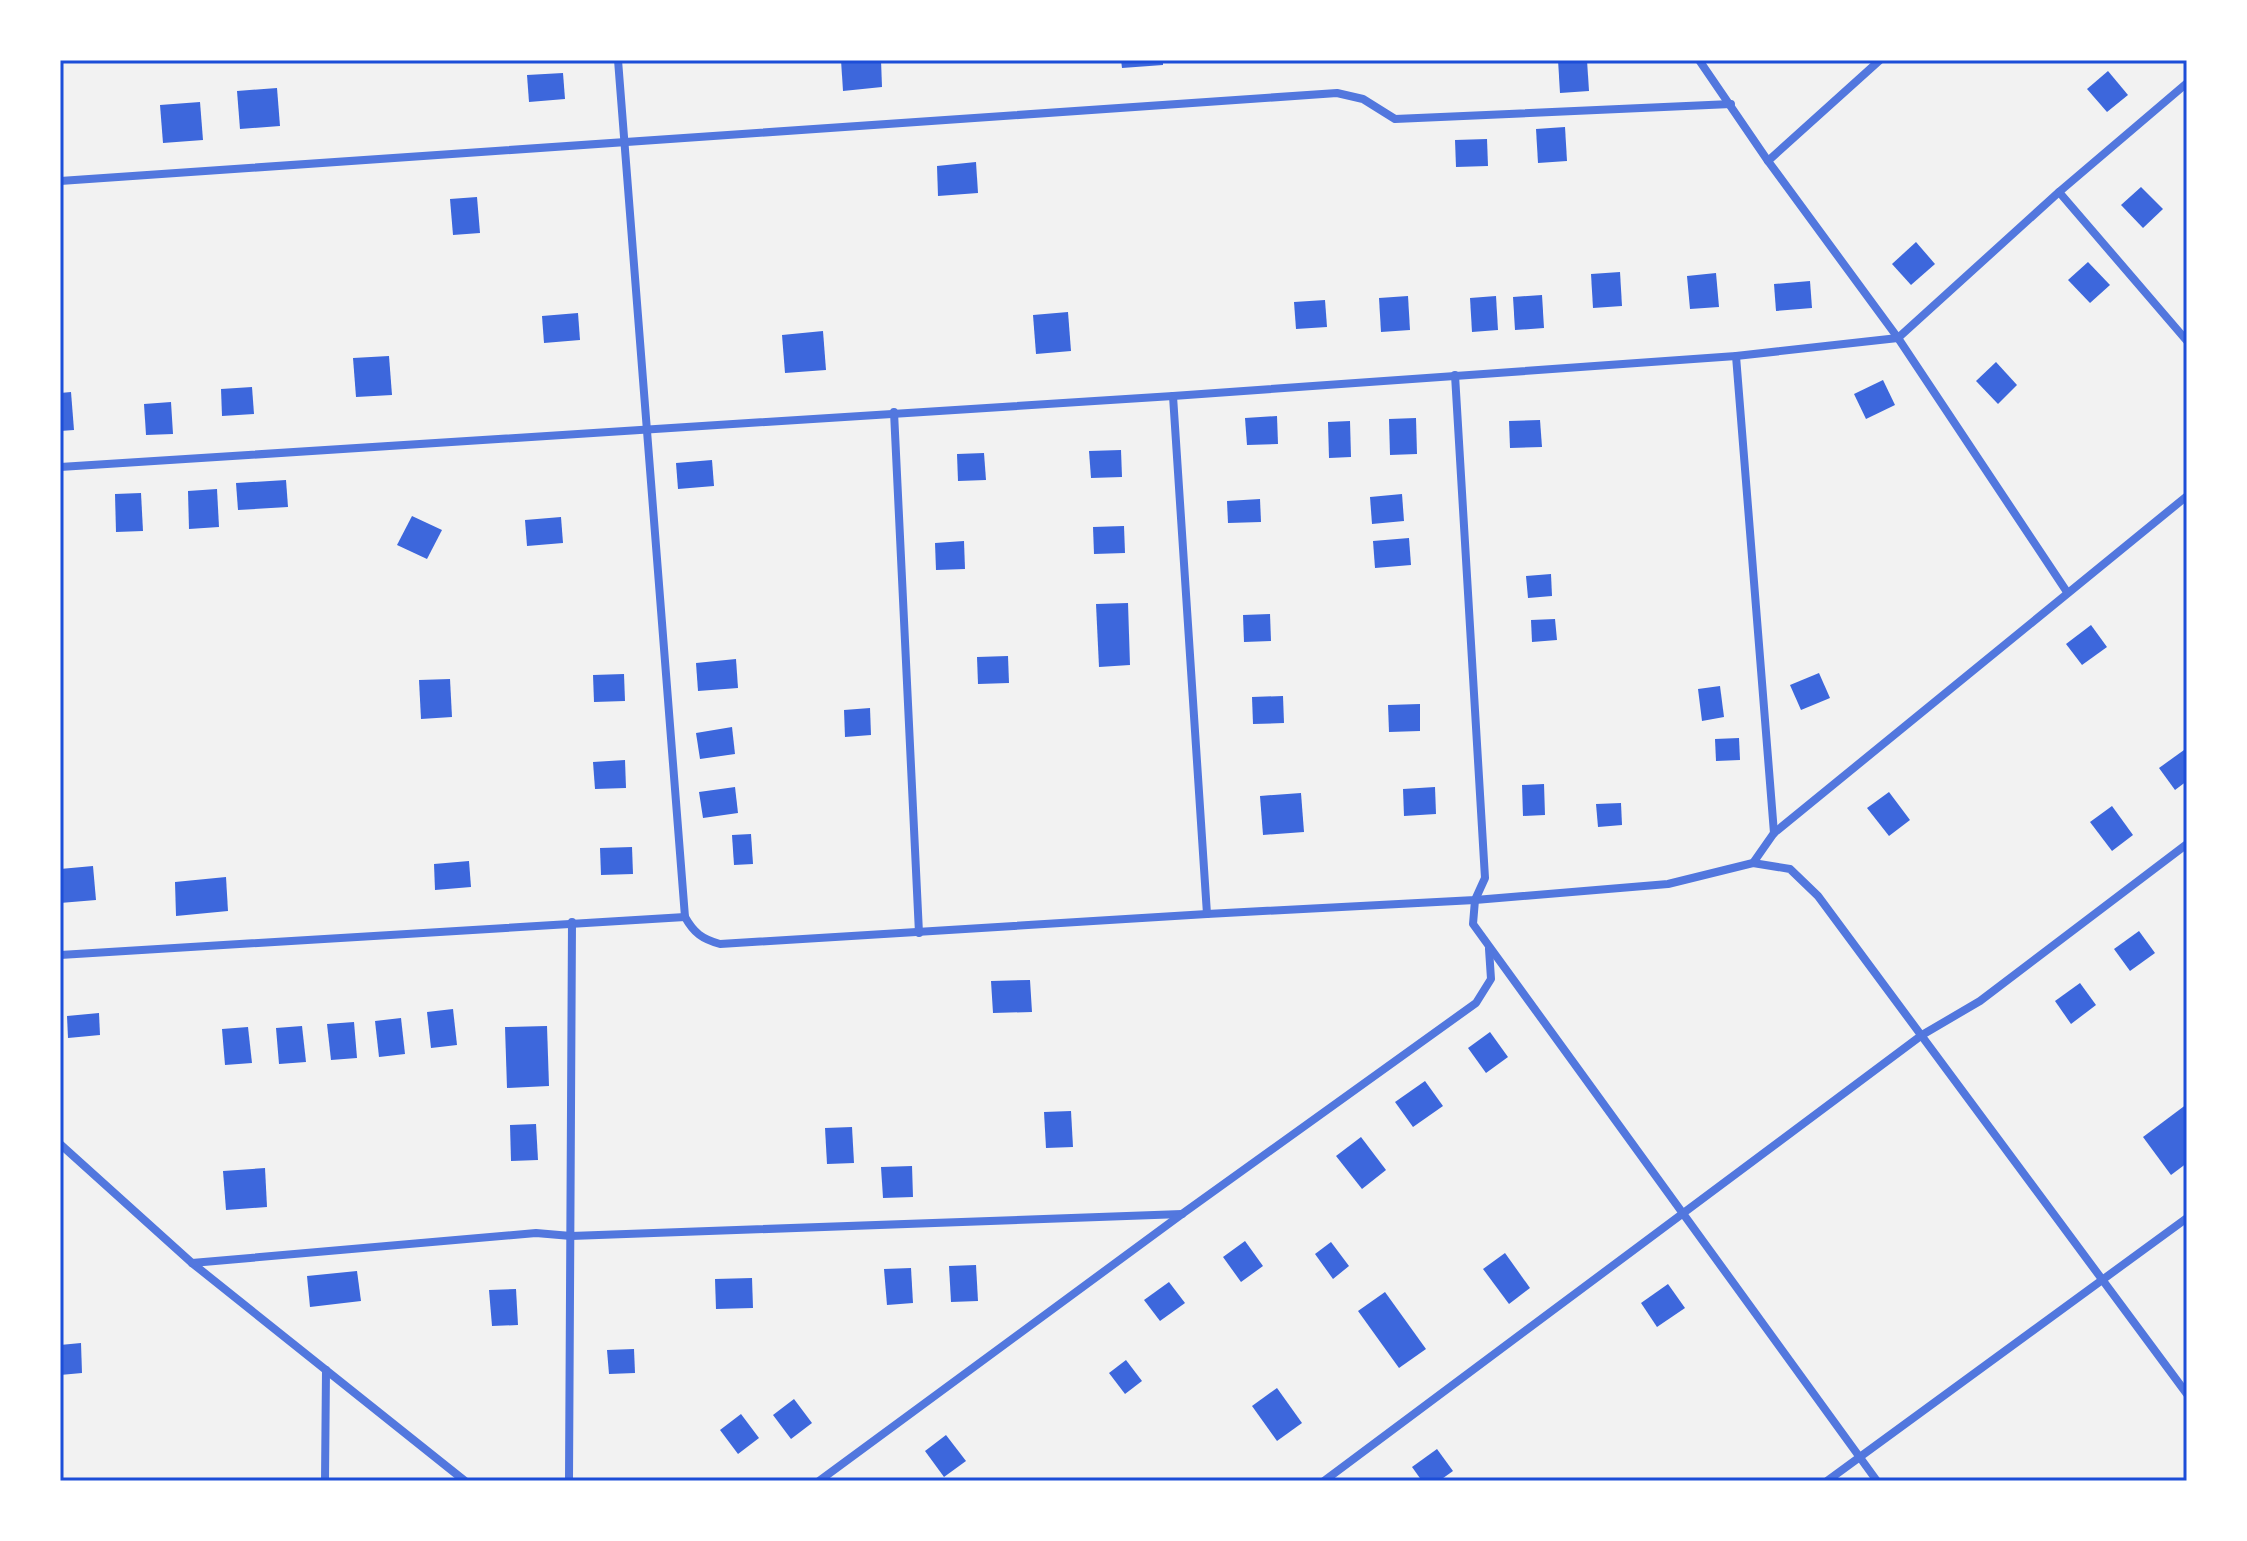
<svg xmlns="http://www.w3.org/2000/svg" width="2247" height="1541" viewBox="0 0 2247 1541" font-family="'Exo 2',sans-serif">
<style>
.building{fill:#3d67dc}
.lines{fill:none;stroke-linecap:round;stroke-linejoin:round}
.minor{stroke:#5277de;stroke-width:8}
.neatline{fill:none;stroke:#1d4ed8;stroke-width:3}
</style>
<rect width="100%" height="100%" fill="#f2f2f2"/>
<!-- building -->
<g class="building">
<path d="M841,60H881L882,87L843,91Z"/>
<path d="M1121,60H1163V65L1122,68Z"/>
<path d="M1558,60H1587L1589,91L1560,93Z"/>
<path d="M2108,71L2128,95L2107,112L2087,89Z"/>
<path d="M563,73L565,99L529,102L527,75Z"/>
<path d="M277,88L280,126L240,129L237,91Z"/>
<path d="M200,102L203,140L163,143L160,105Z"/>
<path d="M1565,127L1567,161L1538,163L1536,129Z"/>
<path d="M1487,139L1488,166L1456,167L1455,140Z"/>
<path d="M976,162L978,193L938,196L937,166Z"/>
<path d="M2141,187L2163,209L2143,228L2121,205Z"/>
<path d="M477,197L480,233L453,235L450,199Z"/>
<path d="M1916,242L1935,264L1911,285L1892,264Z"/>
<path d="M2088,262L2110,285L2090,303L2068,280Z"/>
<path d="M1620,272L1622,306L1593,308L1591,274Z"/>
<path d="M1716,273L1719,307L1690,309L1687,276Z"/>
<path d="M1810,281L1812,308L1776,311L1774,284Z"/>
<path d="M1542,295L1544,328L1515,330L1513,297Z"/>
<path d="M1408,296L1410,330L1381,332L1379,298Z"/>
<path d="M1496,296L1498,330L1472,332L1470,298Z"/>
<path d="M1325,300L1327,327L1296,329L1294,302Z"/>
<path d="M1068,312L1071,351L1036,354L1033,315Z"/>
<path d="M578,313L580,340L544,343L542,316Z"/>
<path d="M823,331L826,370L785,373L782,335Z"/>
<path d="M389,356L392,395L356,397L353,358Z"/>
<path d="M1996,362L2017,385L1998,404L1976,381Z"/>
<path d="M1883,380L1895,405L1866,419L1854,394Z"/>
<path d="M252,387L254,414L222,416L221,389Z"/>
<path d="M71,392L74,430L60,431V393Z"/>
<path d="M171,402L173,434L146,435L144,404Z"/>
<path d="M1277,416L1278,444L1247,445L1245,418Z"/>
<path d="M1416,418L1417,454L1390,455L1389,419Z"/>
<path d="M1540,420L1542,447L1510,448L1509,421Z"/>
<path d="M1350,421L1351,457L1329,458L1328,422Z"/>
<path d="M1121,450L1122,477L1091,478L1089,451Z"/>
<path d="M984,453L986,480L958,481L957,454Z"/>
<path d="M712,460L714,486L678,489L676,463Z"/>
<path d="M286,480L288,507L238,510L236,483Z"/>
<path d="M217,489L219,527L189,529L188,491Z"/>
<path d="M141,493L143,531L116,532L115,494Z"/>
<path d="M1402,494L1404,521L1372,524L1370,497Z"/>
<path d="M1260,499L1261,522L1228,523L1227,501Z"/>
<path d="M412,516L442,530L427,559L397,545Z"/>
<path d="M561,517L563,543L527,546L525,520Z"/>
<path d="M1124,526L1125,553L1094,554L1093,527Z"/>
<path d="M1409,538L1411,565L1375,568L1373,541Z"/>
<path d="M964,541L965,569L936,570L935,543Z"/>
<path d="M1551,574L1552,596L1528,598L1526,576Z"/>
<path d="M1128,603L1130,665L1099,667L1096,604Z"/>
<path d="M1270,614L1271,641L1244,642L1243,615Z"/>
<path d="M1555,619L1557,640L1532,642L1531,620Z"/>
<path d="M2091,625L2107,647L2082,665L2066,644Z"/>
<path d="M1008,656L1009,683L978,684L977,657Z"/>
<path d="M736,659L738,688L698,691L696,663Z"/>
<path d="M1819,673L1830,698L1801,710L1790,685Z"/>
<path d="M624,674L625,701L594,702L593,675Z"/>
<path d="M450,679L452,717L421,719L419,680Z"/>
<path d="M1720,686L1724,717L1702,721L1698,689Z"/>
<path d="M1283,696L1284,723L1253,724L1252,697Z"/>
<path d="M1420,704V731L1389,732L1388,705Z"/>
<path d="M870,708L871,735L845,737L844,710Z"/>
<path d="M732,727L735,754L700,759L696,733Z"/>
<path d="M1739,738L1740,760L1716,761L1715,739Z"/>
<path d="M2184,750L2187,754V781L2175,790L2159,768Z"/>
<path d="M625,760L626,788L595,789L593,762Z"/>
<path d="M1544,784L1545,815L1523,816L1522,785Z"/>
<path d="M735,787L738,813L703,818L699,792Z"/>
<path d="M1435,787L1436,814L1404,816L1403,789Z"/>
<path d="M1889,792L1910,820L1889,836L1867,808Z"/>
<path d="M1301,793L1304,832L1263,835L1260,796Z"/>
<path d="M1621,803L1622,825L1598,827L1596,804Z"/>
<path d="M2112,806L2133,835L2112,851L2090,822Z"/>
<path d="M751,834L753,864L734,865L732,835Z"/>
<path d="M632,847L633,874L601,875L600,848Z"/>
<path d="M469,861L471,887L435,890L434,864Z"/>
<path d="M93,866L96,900L60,903V869Z"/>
<path d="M226,877L228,911L176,916L175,882Z"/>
<path d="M2139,931L2155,953L2130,971L2114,949Z"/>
<path d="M1030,980L1032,1012L993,1013L991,981Z"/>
<path d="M2080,983L2096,1005L2071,1024L2055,1001Z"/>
<path d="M453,1009L457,1045L431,1048L427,1012Z"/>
<path d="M99,1013L100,1035L68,1038L67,1016Z"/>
<path d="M401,1018L405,1054L379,1057L375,1021Z"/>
<path d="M354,1022L357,1058L331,1060L327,1024Z"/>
<path d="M302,1026L306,1062L279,1064L276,1028Z"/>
<path d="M547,1026L549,1086L507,1088L505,1027Z"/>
<path d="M248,1027L252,1063L225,1065L222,1029Z"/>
<path d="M1490,1032L1508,1057L1486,1073L1468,1048Z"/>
<path d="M1425,1081L1443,1106L1413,1127L1395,1102Z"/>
<path d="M2187,1104V1163L2171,1175L2143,1137Z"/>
<path d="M1071,1111L1073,1147L1046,1148L1044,1112Z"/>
<path d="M536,1124L538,1160L511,1161L510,1125Z"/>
<path d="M852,1127L854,1163L827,1164L825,1128Z"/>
<path d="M1361,1137L1386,1170L1362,1189L1336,1156Z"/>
<path d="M912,1166L913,1197L883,1198L881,1167Z"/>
<path d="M265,1168L267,1207L226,1210L223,1171Z"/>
<path d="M1245,1241L1263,1266L1241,1282L1223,1257Z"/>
<path d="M1331,1242L1349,1266L1333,1279L1315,1254Z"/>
<path d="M1505,1253L1530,1288L1509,1304L1483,1269Z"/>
<path d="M976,1265L978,1301L951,1302L949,1266Z"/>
<path d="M911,1268L913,1303L887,1305L884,1269Z"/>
<path d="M357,1271L361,1301L310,1307L307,1276Z"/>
<path d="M752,1278L753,1308L716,1309L715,1279Z"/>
<path d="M1169,1282L1185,1303L1160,1321L1144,1300Z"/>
<path d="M1668,1284L1685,1308L1657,1327L1641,1303Z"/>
<path d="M516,1289L518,1325L492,1326L489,1290Z"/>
<path d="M1385,1292L1426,1349L1399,1368L1358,1311Z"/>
<path d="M81,1343L82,1373L60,1375V1345Z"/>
<path d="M634,1349L635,1373L609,1374L607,1350Z"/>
<path d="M1126,1360L1142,1381L1125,1394L1109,1373Z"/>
<path d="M1277,1388L1302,1423L1277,1441L1252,1406Z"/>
<path d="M794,1399L812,1423L791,1439L773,1415Z"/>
<path d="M741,1414L759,1438L738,1454L720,1430Z"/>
<path d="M946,1435L966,1461L944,1477L925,1451Z"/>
<path d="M1437,1449L1453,1471L1439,1481H1422L1412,1467Z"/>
</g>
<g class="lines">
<!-- minor -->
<g class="minor">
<path d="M618,60L685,917C694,933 702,939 720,944L1207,914L1475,900L1668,884L1753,863L1774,833L2187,496"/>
<path d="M1699,60L1768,161L1898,338L2067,592"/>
<path d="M1768,161L1880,60"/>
<path d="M60,181L1337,93L1363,99L1395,119L1731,104"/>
<path d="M2059,192L2187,341"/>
<path d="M1736,356L1774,833"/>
<path d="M1455,375L1485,878L1475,900L1473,924L1877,1481"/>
<path d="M1173,396L1207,914"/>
<path d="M894,412L919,933"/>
<path d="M60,467L1173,396L1736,356L1898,338L2059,192L2187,83"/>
<path d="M1753,863L1790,869L1818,896L2187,1394"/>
<path d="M60,955L685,917"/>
<path d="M60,1144L192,1263L465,1481"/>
<path d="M192,1263L536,1233L571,1236L1182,1214"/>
<path d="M325,1481L326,1370"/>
<path d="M569,1481L572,922"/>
<path d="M819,1481L1182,1214L1476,1003L1491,979L1489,949"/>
<path d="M1324,1481L1922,1035L1980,1001L2187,844"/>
<path d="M1827,1481L2187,1218"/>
</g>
</g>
<!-- border -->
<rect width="2247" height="1541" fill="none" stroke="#ffffff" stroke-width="124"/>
<rect x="62" y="62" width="2123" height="1417" class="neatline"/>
</svg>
